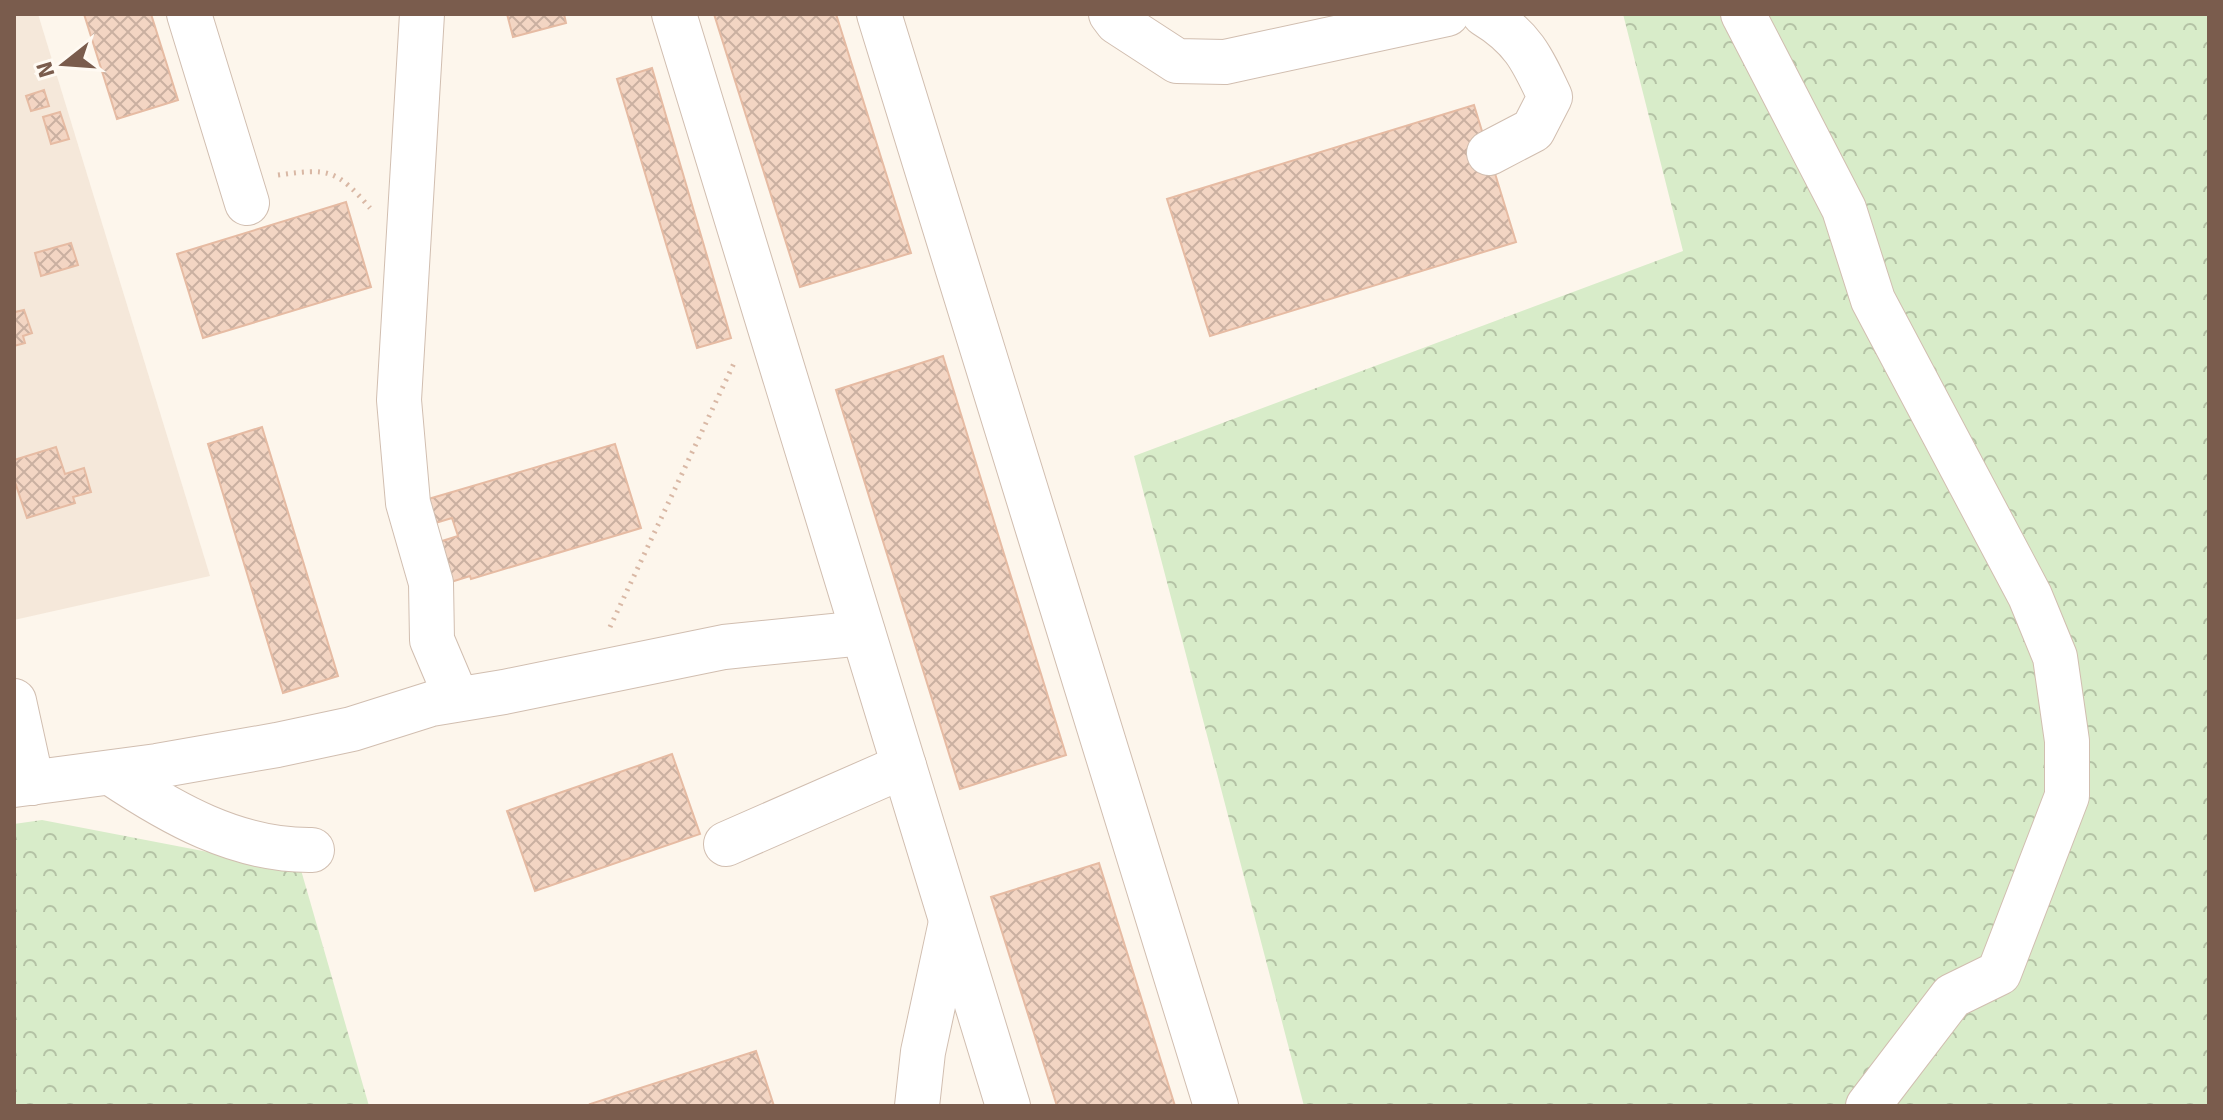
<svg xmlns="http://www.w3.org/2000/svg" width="2223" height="1120" viewBox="0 0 2223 1120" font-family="Signika,sans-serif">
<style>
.residential{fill:#f5e8da}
.forest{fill:url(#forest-crowns)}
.building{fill:url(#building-cross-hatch);stroke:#e6bba3;stroke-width:2}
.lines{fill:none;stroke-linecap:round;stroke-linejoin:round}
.minor-casing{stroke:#d1beb0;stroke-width:46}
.path{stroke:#d9b8a5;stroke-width:5;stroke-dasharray:2 6;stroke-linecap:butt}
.minor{stroke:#fff;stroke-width:44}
</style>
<defs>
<pattern id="forest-crowns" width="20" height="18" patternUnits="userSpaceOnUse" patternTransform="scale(2)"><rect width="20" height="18" fill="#d8ecc9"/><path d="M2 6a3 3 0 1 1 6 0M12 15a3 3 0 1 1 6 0" fill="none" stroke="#b4c2a5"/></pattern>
<pattern id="building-cross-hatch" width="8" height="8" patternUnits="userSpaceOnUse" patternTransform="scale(2)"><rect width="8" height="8" fill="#f3d5c3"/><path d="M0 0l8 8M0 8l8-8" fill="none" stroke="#cab0a1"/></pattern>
</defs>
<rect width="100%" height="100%" fill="#fdf6ec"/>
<!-- residential -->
<path class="residential" d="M14,14H38L210,576L14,620Z"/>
<!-- forest -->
<g class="forest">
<path d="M1623,14H2209V1106H1304L1134,456L1683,251Z"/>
<path d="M42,820L301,870L369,1106H14V824Z"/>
</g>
<!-- building -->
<g class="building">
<path d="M84,14H151L178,100L117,119Z"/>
<path d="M507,14H564L566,23L513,37Z"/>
<path d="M714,14H836L911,253L800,287Z"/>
<path d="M652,68L731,338L697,348L617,79Z"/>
<path d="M44,90L49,106L31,111L26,96Z"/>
<path d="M1474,105L1516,242L1210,336L1167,199Z"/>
<path d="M60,112L69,139L51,144L43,117Z"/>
<path d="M346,202L371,287L203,338L177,254Z"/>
<path d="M71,243L78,265L41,276L35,253Z"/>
<path d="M14,309L15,312L24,310L32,333L23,336L25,343L14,346Z"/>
<path d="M943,356L1066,755L960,789L836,390Z"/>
<path d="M262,427L338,676L283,693L208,444Z"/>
<path d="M615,444L641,528L471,579L470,576L451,582L439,542L458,536L452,518L432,524L425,500Z"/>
<path d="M56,447L65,474L84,468L91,492L73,497L75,503L27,518L14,479V460Z"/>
<path d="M672,754L700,834L535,891L507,811Z"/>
<path d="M1099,863L1175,1106H1057L991,897Z"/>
<path d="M756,1051L774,1106H591L590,1104Z"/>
</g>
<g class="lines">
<!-- minor casing -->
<g class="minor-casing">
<g id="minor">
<path d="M189,14L247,203"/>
<path d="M422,14L399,400L408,503L431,583L432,640L457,699"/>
<path d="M674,14L1008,1106"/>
<path d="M879,14L1216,1106"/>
<path d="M1111,14L1117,22L1177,61L1225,62L1447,14"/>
<path d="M1484,14C1522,37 1532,58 1550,97L1533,130L1489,153"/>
<path d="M1743,14L1844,209L1873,300L2030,596L2055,657L2067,741V796L1999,973L1952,996L1868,1106"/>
<path d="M14,701L32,783"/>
<path d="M111,773C171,813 237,851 312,850"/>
<path d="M14,785L157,766L277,745L352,729L431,704L504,692L724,647L863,633"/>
<path d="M726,844L904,766"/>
<path d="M917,1106L923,1052L951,922"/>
</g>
</g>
<!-- path -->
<g class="path">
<path d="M278,175C329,168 336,169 370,208"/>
<path d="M610,627L735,361"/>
</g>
<!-- minor -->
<use href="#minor" class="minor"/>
</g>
<!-- border -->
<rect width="2223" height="1120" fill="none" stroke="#7a5c4d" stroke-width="32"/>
<!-- north arrow -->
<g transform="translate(64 64) rotate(253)" stroke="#fffaf3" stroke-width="6" paint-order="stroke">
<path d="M0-6L14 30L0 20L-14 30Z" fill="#7a5c4d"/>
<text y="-12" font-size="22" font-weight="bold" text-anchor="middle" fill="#7a5c4d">N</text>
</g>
</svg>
